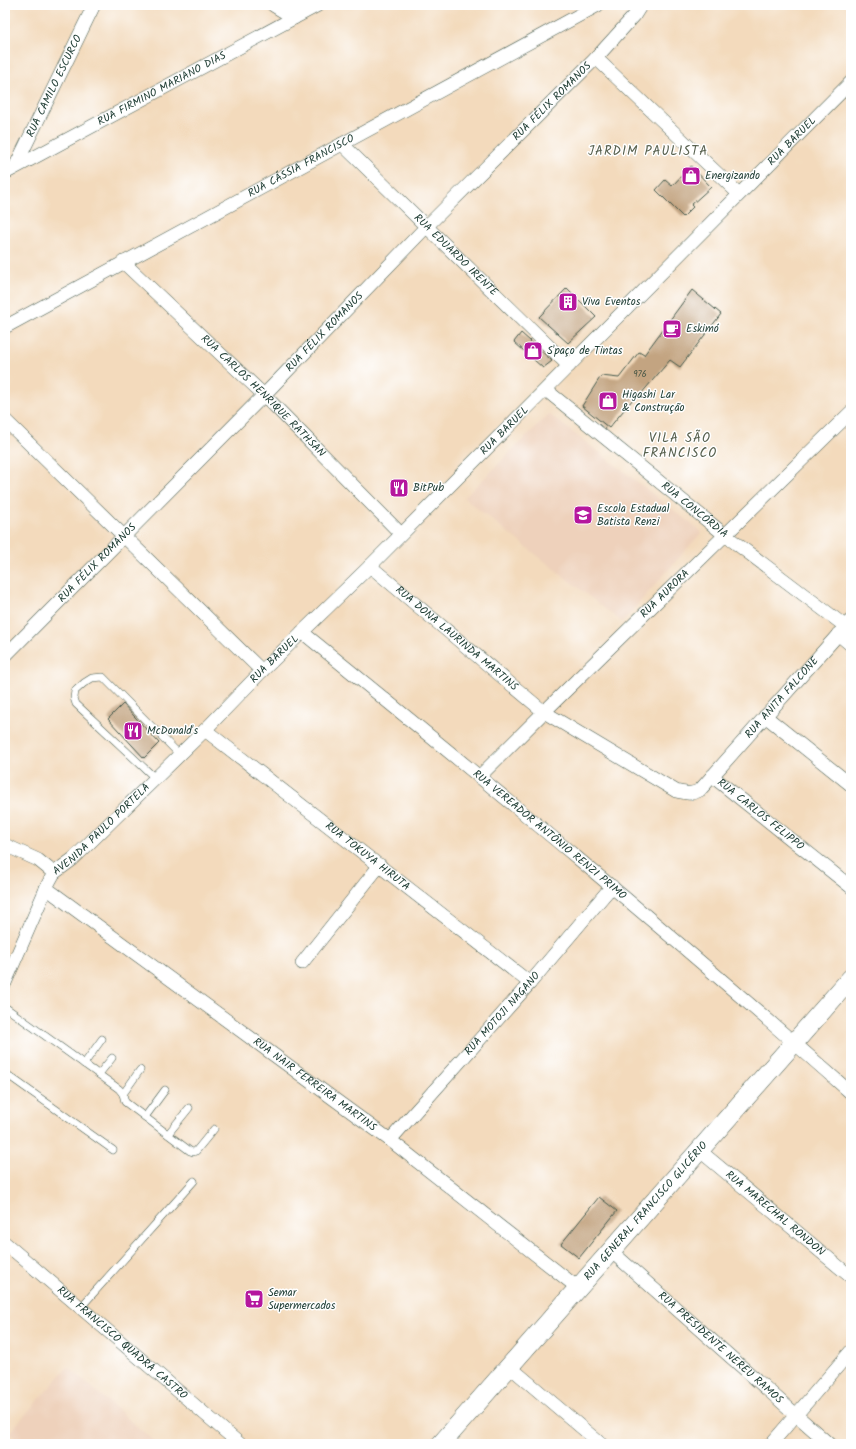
<svg xmlns="http://www.w3.org/2000/svg" width="856" height="1449" viewBox="0 0 856 1449" font-family="Kalam,sans-serif">
<style>
.built{fill:#eed1bb}
.building{fill:#c3a481}
.lines{fill:none;stroke-linecap:round;stroke-linejoin:round}
.lane-casing{stroke:#3f5548;stroke-width:8}
.street-casing{stroke:#3f5548;stroke-width:14}
.secondary-casing{stroke:#3f5548;stroke-width:20}
.lane{stroke:#fff;stroke-width:7}
.street{stroke:#fff;stroke-width:13}
.secondary{stroke:#fff;stroke-width:19}
.labels{text-anchor:middle;dominant-baseline:central;stroke-width:3;stroke-linejoin:round;paint-order:stroke}
.number-label{font-size:9px;fill:#485747}
.street-label{font-size:11px;fill:#1f3d34;stroke:#fff}
.poi-label{font-size:11px;fill:#1f3d34;stroke:#fff;text-anchor:start}
.quarter-label{font-size:13px;letter-spacing:1px;fill:#58614f;stroke:#fff}
</style>
<rect width="100%" height="100%" fill="#fff"/>
<filter id="ink" filterUnits="userSpaceOnUse"><feTurbulence type="fractalNoise" baseFrequency=".025" numOctaves="2"/><feDisplacementMap in="SourceGraphic" scale="8" xChannelSelector="R" yChannelSelector="G"/><feConvolveMatrix kernelMatrix="1 2 1 2 8 2 1 2 1" color-interpolation-filters="sRGB"/></filter>
<filter id="wash" filterUnits="userSpaceOnUse"><feTurbulence type="fractalNoise" baseFrequency=".012" numOctaves="4" result="noise"/><feDisplacementMap in="SourceGraphic" scale="16" xChannelSelector="R" yChannelSelector="G"/><feGaussianBlur stdDeviation="0.9" result="paint"/><feColorMatrix in="noise" values="0 0 0 0 0 0 0 0 0 0 0 0 0 0 0 0 0 1.4 0 .05"/><feComposite in="paint" operator="in"/></filter>
<g filter="url(#wash)">
<rect width="100%" height="100%" fill="#f3dabc"/>
<!-- built -->
<g class="built">
<path d="M549,414L702,532L622,622L464,498Z"/>
<path d="M68,1367L157,1444H22L9,1433Z"/>
</g>
<g id="blocks">
<!-- building -->
<g class="building">
<path d="M691,166L711,187L691,205L693,207L683,217L656,190L665,180L672,186Z"/>
<path d="M567,288L596,317L568,343L539,317Z"/>
<path d="M692,290L721,314L680,367L670,360L640,395L638,393L609,428L582,406L601,376L619,378L639,352L644,355Z"/>
<path d="M521,333L549,358L552,361L543,368L514,342Z"/>
<path d="M123,704L159,743L144,758L108,719Z"/>
<path d="M599,1197L617,1211L579,1258L561,1244Z"/>
</g>
</g>
</g>
<g filter="url(#ink)">
<use href="#blocks" fill-opacity="0" stroke="#3f5548" stroke-width="1"/>
<g class="lines">
<!-- lane casing -->
<g class="lane-casing">
<g id="lane">
<path d="M155,778L76,704L74,698L75,691L84,683L92,678L103,677L179,754"/>
<path d="M5,1007L119,1089L123,1094L125,1102L190,1151L193,1152L196,1151L214,1129"/>
<path d="M84,1064L102,1039"/>
<path d="M5,1073L113,1150"/>
<path d="M99,1074L112,1058"/>
<path d="M123,1094L140,1070"/>
<path d="M145,1117L165,1090"/>
<path d="M168,1134L189,1108"/>
<path d="M81,1307L194,1181"/>
</g>
</g>
<!-- street casing -->
<g class="street-casing">
<g id="street">
<path d="M273,5L294,18"/>
<path d="M596,58L739,194"/>
<path id="s1" d="M342,144L569,366"/>
<path id="s2" d="M15,167L94,5"/>
<path id="s3" d="M5,173L318,5"/>
<path id="s4" d="M123,262L264,395L401,534"/>
<path id="s5" d="M5,327L598,5"/>
<path id="s6" d="M546,390L725,535L845,626"/>
<path d="M5,420L262,671"/>
<path id="s7" d="M370,566L544,712L676,791C685,793 691,795 700,790L851,620"/>
<path id="s8" d="M302,632C487,782 672,934 851,1093"/>
<path d="M838,634L851,645"/>
<path id="s9" d="M5,656L264,395L427,226L596,58L634,16L641,5"/>
<path d="M765,716L851,785"/>
<path id="s10" d="M205,730L530,983"/>
<path id="s11" d="M712,776L851,887"/>
<path id="s12" d="M479,777L544,712L851,412"/>
<path d="M5,845L38,860L54,873"/>
<path id="s13" d="M46,888L390,1140L578,1288"/>
<path d="M302,963L380,865"/>
<path id="s14" d="M5,983L48,884L54,873L73,859L205,730L262,671L370,566L851,82"/>
<path id="s15" d="M390,1140L530,983L612,886"/>
<path id="s16" d="M699,1150L851,1277"/>
<path id="s17" d="M5,1243L240,1444"/>
<path id="s18" d="M611,1251L829,1444"/>
<path d="M509,1366L601,1444"/>
<path d="M771,1444L851,1351"/>
</g>
</g>
<!-- secondary casing -->
<g class="secondary-casing">
<g id="secondary">
<path id="s19" d="M441,1444L851,978"/>
</g>
</g>
<!-- lane -->
<use href="#lane" class="lane"/>
<!-- street -->
<use href="#street" class="street"/>
<!-- secondary -->
<use href="#secondary" class="secondary"/>
</g>
</g>
<!-- icons -->
<defs>
<g id="shop-square" transform="scale(1)"><rect x="-9" y="-9" width="18" height="18" rx="4" fill="#b5179e" stroke="#fff"/><path d="M-5-2.5h2.3a2.7 3.5 0 0 1 5.4 0H5L5.5 6h-11ZM-1.5-2.5h3a1.5 2.3 0 0 0-3 0Z" fill="#fff"/></g>
<g id="building-square" transform="scale(1)"><rect x="-9" y="-9" width="18" height="18" rx="4" fill="#b5179e" stroke="#fff"/><path d="M-4-6H4V6H1V3H-1V6H-4ZM-2.5-4.3h1.7v1.8h-1.7ZM.8-4.3h1.7v1.8H.8ZM-2.5-1h1.7V.8h-1.7ZM.8-1h1.7V.8H.8Z" fill="#fff"/></g>
<g id="cafe-square" transform="scale(1)"><rect x="-9" y="-9" width="18" height="18" rx="4" fill="#b5179e" stroke="#fff"/><path d="M-5.5-4.5H6V0H3Q3 3.5 0 3.5H-2.5Q-5.5 3.5-5.5 0ZM3-3.2v2h1.7v-2ZM-6 4.5H4V6H-6Z" fill="#fff"/></g>
<g id="restaurant-square" transform="scale(1)"><rect x="-9" y="-9" width="18" height="18" rx="4" fill="#b5179e" stroke="#fff"/><path d="M-5-6h1v4h1v-4h1v4h1v-4h1v5L-1.5 .5V6h-2V.5L-5-1ZM5-6V6H3V1.5H1.5Q1.5-4 5-6Z" fill="#fff"/></g>
<g id="school-square" transform="scale(1)"><rect x="-9" y="-9" width="18" height="18" rx="4" fill="#b5179e" stroke="#fff"/><path d="M0-5L7-2L0 1L-7-2ZM-4 1L0 2.5L4 1V4Q0 6-4 4Z" fill="#fff"/></g>
<g id="supermarket-square" transform="scale(1)"><rect x="-9" y="-9" width="18" height="18" rx="4" fill="#b5179e" stroke="#fff"/><path d="M-6-5.5h2.5l.6 2H6L4.5 2H-2.5L-4.4-4H-6ZM-1.5 3.2a1.3 1.3 0 1 0 .1 0ZM3 3.2a1.3 1.3 0 1 0 .1 0Z" fill="#fff"/></g>
</defs>
<g fill-rule="evenodd">
<use href="#shop-square" x="691" y="176"/>
<use href="#building-square" x="568" y="302"/>
<use href="#cafe-square" x="672" y="329"/>
<use href="#shop-square" x="533" y="351"/>
<use href="#shop-square" x="608" y="401"/>
<use href="#restaurant-square" x="399" y="488"/>
<use href="#school-square" x="583" y="515"/>
<use href="#restaurant-square" x="133" y="731"/>
<use href="#supermarket-square" x="254" y="1299"/>
</g>
<g class="labels">
<!-- number labels -->
<g class="number-label">
<text x="640" y="374">976</text>
</g>
<!-- street labels -->
<g class="street-label">
<text stroke="none"><textPath href="#s2" startOffset="90">RUA CAMILO ESCURCO</textPath></text>
<text stroke="none"><textPath href="#s3" startOffset="178">RUA FIRMINO MARIANO DIAS</textPath></text>
<text stroke="none"><textPath href="#s9" startOffset="779">RUA FÉLIX ROMANOS</textPath></text>
<text stroke="none"><textPath href="#s14" startOffset="1160">RUA BARUEL</textPath></text>
<text stroke="none"><textPath href="#s5" startOffset="337">RUA CÁSSIA FRANCISCO</textPath></text>
<text stroke="none"><textPath href="#s1" startOffset="159">RUA EDUARDO IRENTE</textPath></text>
<text stroke="none"><textPath href="#s9" startOffset="455">RUA FÉLIX ROMANOS</textPath></text>
<text stroke="none"><textPath href="#s4" startOffset="194">RUA CARLOS HENRIQUE RATHSAN</textPath></text>
<text stroke="none"><textPath href="#s14" startOffset="752">RUA BARUEL</textPath></text>
<text stroke="none"><textPath href="#s6" startOffset="191">RUA CONCÓRDIA</textPath></text>
<text stroke="none"><textPath href="#s9" startOffset="131">RUA FÉLIX ROMANOS</textPath></text>
<text stroke="none"><textPath href="#s12" startOffset="261">RUA AURORA</textPath></text>
<text stroke="none"><textPath href="#s7" startOffset="113">RUA DONA LAURINDA MARTINS</textPath></text>
<text stroke="none"><textPath href="#s14" startOffset="428">RUA BARUEL</textPath></text>
<text stroke="none"><textPath href="#s7" startOffset="529">RUA ANITA FALCONE</textPath></text>
<text stroke="none"><textPath href="#s11" startOffset="62">RUA CARLOS FELIPPO</textPath></text>
<text stroke="none"><textPath href="#s14" startOffset="185">AVENIDA PAULO PORTELA</textPath></text>
<text stroke="none"><textPath href="#s8" startOffset="320">RUA VEREADOR ANTÔNIO RENZI PRIMO</textPath></text>
<text stroke="none"><textPath href="#s10" startOffset="206">RUA TOKUYA HIRUTA</textPath></text>
<text stroke="none"><textPath href="#s15" startOffset="169">RUA MOTOJI NAGANO</textPath></text>
<text stroke="none"><textPath href="#s13" startOffset="333">RUA NAIR FERREIRA MARTINS</textPath></text>
<text stroke="none"><textPath href="#s19" startOffset="310">RUA GENERAL FRANCISCO GLICÉRIO</textPath></text>
<text stroke="none"><textPath href="#s16" startOffset="99">RUA MARECHAL RONDON</textPath></text>
<text stroke="none"><textPath href="#s17" startOffset="154">RUA FRANCISCO QUADRA CASTRO</textPath></text>
<text stroke="none"><textPath href="#s18" startOffset="146">RUA PRESIDENTE NEREU RAMOS</textPath></text>
</g>
<!-- poi labels -->
<g class="poi-label">
<text x="705" y="176">Energizando</text>
<text x="582" y="302">Viva Eventos</text>
<text x="686" y="329">Eskimó</text>
<text x="547" y="351">S'paço de Tintas</text>
<text x="622" y="395">Higashi Lar<tspan x="622" dy="13">&amp; Construção</tspan></text>
<text x="413" y="488">BitPub</text>
<text x="597" y="509">Escola Estadual<tspan x="597" dy="13">Batista Renzi</tspan></text>
<text x="147" y="731">McDonald's</text>
<text x="268" y="1293">Semar<tspan x="268" dy="13">Supermercados</tspan></text>
</g>
<!-- quarter labels -->
<g class="quarter-label">
<text x="648" y="151">JARDIM PAULISTA</text>
<text x="680" y="438">VILA SÃO<tspan x="680" dy="15">FRANCISCO</tspan></text>
</g>
</g>
<!-- margin -->
<rect width="856" height="1449" fill="none" stroke="#fff" stroke-width="20"/>
</svg>
